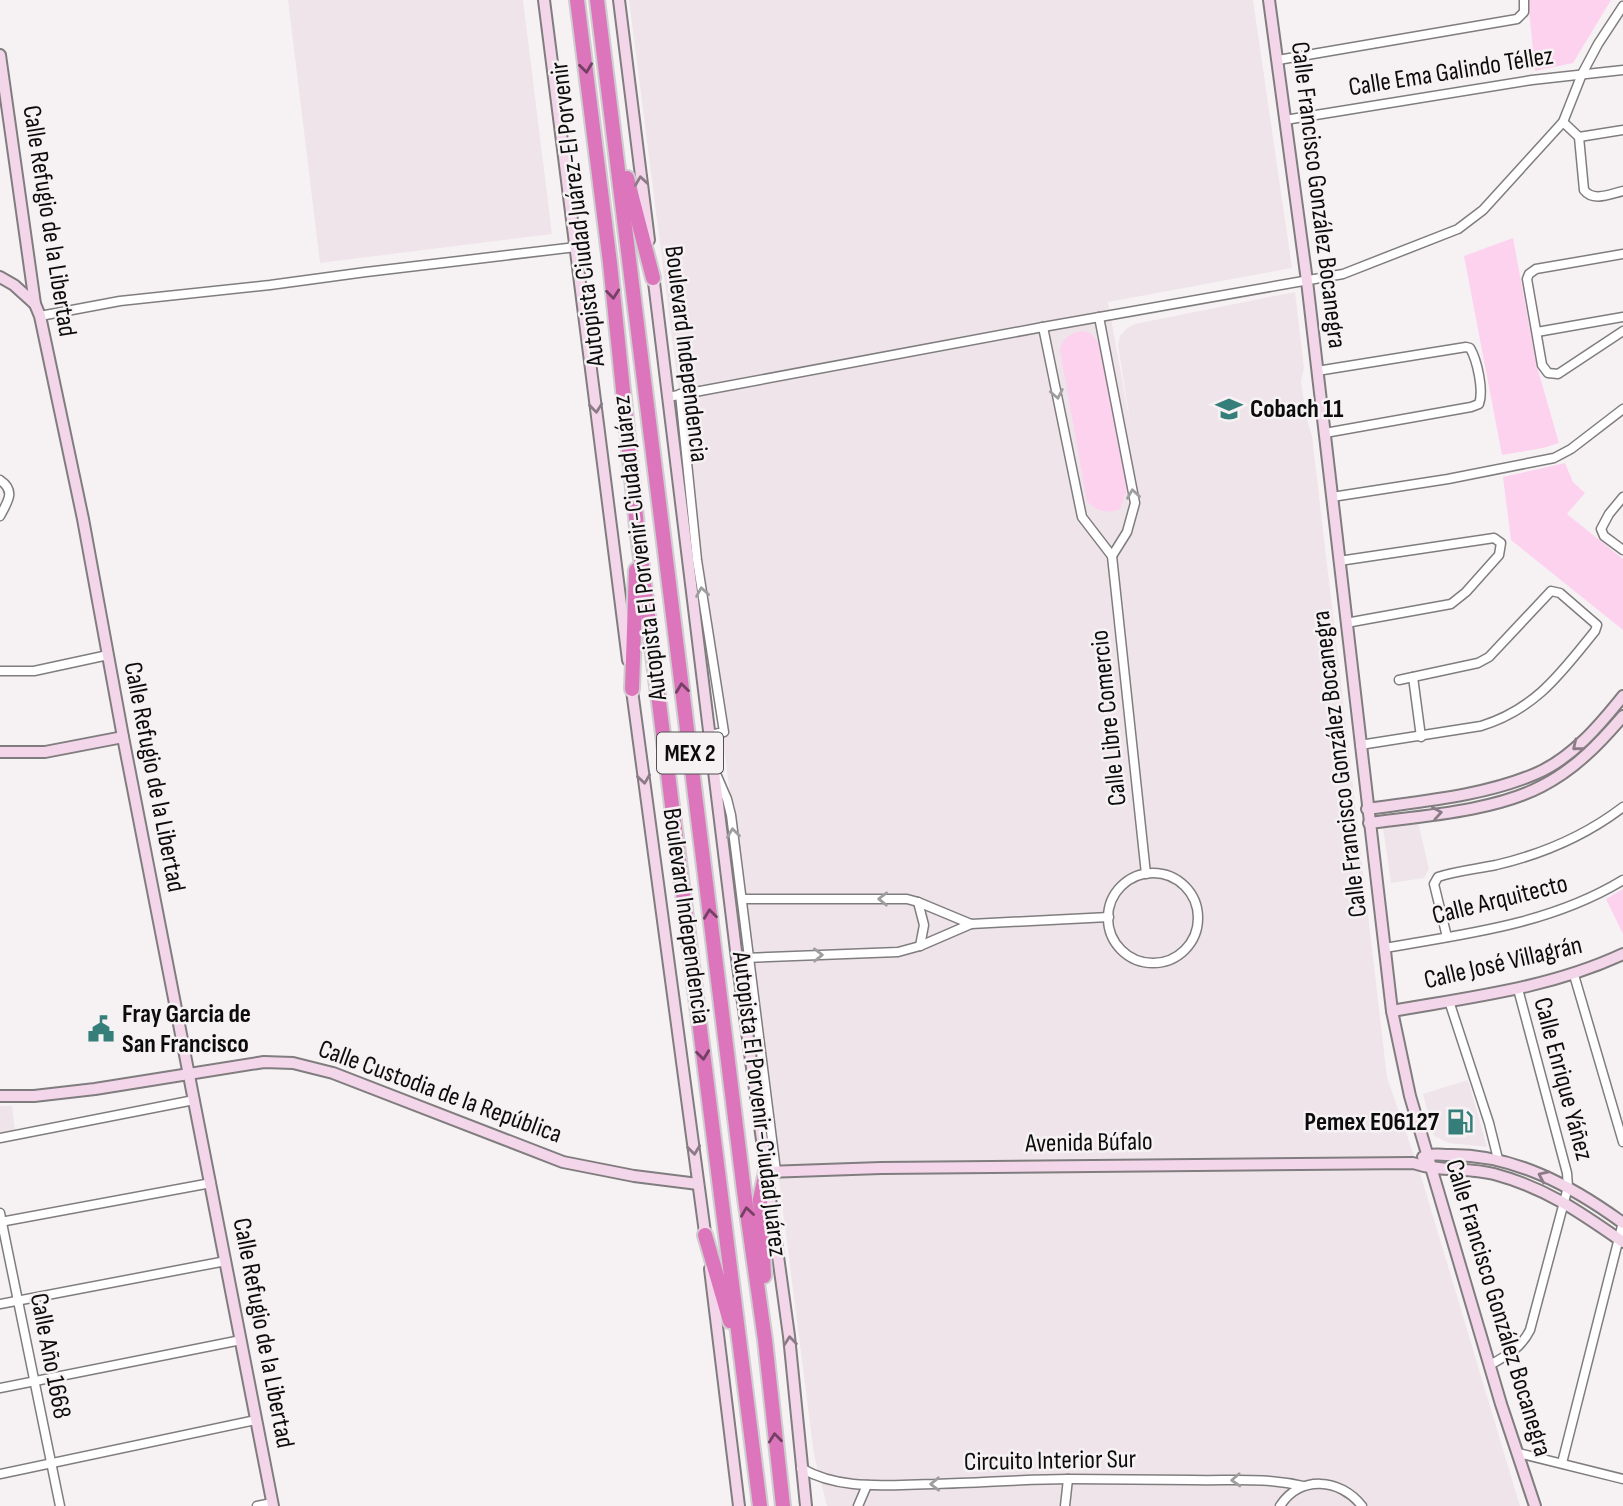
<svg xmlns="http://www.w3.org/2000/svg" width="1623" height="1506" viewBox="0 0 1623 1506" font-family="'Sofia Sans Condensed',sans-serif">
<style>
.built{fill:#eee4ea}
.green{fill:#fdd2ee}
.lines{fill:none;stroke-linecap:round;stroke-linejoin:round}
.street-casing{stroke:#807d7e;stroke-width:11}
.secondary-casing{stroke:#807d7e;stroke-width:14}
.highway-casing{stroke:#cfcecf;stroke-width:18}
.street{stroke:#fff;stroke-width:8}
.secondary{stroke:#f4d6eb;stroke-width:10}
.highway{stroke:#dc75bc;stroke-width:14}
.oneway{stroke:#744064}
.oneway2{stroke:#8c7b87}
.oneway3{stroke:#9e9e9e}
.labels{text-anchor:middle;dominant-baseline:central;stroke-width:5;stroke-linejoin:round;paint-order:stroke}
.shield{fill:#f6f2f4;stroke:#535152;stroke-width:2}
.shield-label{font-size:24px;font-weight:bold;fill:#0d0c0d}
.street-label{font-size:26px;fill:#0d0c0d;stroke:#f6f2f4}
.poi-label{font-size:26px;font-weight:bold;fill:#0d0c0d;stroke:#f6f2f4;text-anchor:start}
</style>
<rect width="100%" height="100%" fill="#f6f2f4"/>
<!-- built -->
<g class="built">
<path d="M288,0H523L552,234L320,263Z"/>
<path d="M629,0H1253L1292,268L1108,302L1131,428L1118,345L1120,336L1126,329L1135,324L1295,292L1304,368L1301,381L1306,416L1312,436L1387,1077L1420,1173L1520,1506H827L814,1455Z"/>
<path d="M1418,822L1429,869L1424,878L1391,883L1383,827Z"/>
<path d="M1468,1080L1487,1147L1449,1143L1434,1136L1423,1094Z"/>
<path d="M0,1106H12L15,1131L0,1134Z"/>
</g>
<!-- green -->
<g class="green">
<path d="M1528,0H1611L1573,63L1535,71Z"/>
<path d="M1513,238L1537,367L1559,443L1543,448L1502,455L1464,256Z"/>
<path d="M1083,331L1090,333L1099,343L1127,489L1120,509C1107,514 1097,512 1087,501L1060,350C1063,337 1071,333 1083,331Z"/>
<path d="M1565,463L1573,482L1585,493L1567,514L1623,559V630L1511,540L1503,477Z"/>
<path d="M1623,889V934L1606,899Z"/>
</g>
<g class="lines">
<!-- street casing -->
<g class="street-casing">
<g id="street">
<path d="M1278,60L1517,19L1524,12V0"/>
<path d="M1285,120L1532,80L1623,70"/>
<path d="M1563,122L1579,137L1584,190C1593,202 1610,194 1623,191"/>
<path d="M1579,137L1623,130"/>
<path d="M1623,254L1536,269L1529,274L1527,279L1542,365L1548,373L1558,374L1623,331"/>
<path d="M40,316L120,301L270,285L366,272L576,247"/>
<path d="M1099,317L1135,503L1127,532L1112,556"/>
<path d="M1043,327L1082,517L1112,556L1146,874"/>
<path d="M1537,332L1623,317"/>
<path d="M1317,371L1466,347L1470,348C1477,360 1484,390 1479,404L1471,407L1325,433"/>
<path d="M680,394L697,560L724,732L710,735"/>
<path d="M668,397L1043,327L1343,274L1458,229L1483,210L1563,122L1582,74L1598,44L1623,6"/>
<path d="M0,480C16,491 8,501 0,516"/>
<path d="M1332,497L1448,479L1554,458L1571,449L1623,409"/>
<path d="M1623,497L1609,514L1601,529L1604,536L1623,550"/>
<path d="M1339,561L1494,538L1501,543L1499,555L1466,592L1451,604L1346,623"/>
<path d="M0,671H34L108,655"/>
<path d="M1413,677L1421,737"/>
<path d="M1360,745L1481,726C1536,709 1561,673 1595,631L1597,625L1560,593L1551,591L1489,657L1478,663L1399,680"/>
<path d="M717,776L727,799L731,815L776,1171"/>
<circle cx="1153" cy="918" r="45"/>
<path d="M743,899H907L918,902L971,924L1109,917"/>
<path d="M918,902L924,925L920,946"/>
<path d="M1447,937L1434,884L1438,877C1456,871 1477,869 1496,865C1543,854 1585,836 1623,807"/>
<path d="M1384,948C1466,934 1551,924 1623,880"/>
<path d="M745,958L898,952L920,946L971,924"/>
<path d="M1574,975L1623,1142"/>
<path d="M1449,1001L1489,1123L1498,1159"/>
<path d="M0,1138L194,1100"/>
<path d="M0,1213L60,1506"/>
<path d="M0,1222L211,1183"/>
<path d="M0,1304L226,1261"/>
<path d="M1490,1365C1508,1355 1521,1348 1530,1330L1568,1187L1567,1173L1518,989"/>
<path d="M0,1388L241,1340"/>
<path d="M1518,1453L1623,1479"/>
<path d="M1562,1463L1623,1222"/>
<path d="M801,1468C842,1492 891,1484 936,1484C981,1483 1025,1479 1069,1479C1110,1479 1151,1480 1192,1480C1231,1481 1264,1477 1303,1486"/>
<path d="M0,1474L256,1420"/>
<path d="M257,1506L272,1503"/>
<path d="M858,1506L867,1485"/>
<path d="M1065,1506L1068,1479"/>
<path d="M1280,1506C1300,1475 1340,1478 1362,1506"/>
</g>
</g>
<!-- secondary casing -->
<g class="secondary-casing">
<g id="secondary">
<path d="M544,0L628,660"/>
<path d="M619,0L649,240"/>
<path d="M1269,0L1307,281L1392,1011L1410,1096L1501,1404L1535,1506"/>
<path d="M0,55L35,304L40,316L83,519L123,737L273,1506"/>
<path d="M653,274L737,959L789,1336L806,1506"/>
<path d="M0,277L14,285L35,304"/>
<path d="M631,683L706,1240"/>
<path d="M0,752H45L123,737"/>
<path d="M1367,809C1423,801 1483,796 1535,774C1571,759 1599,726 1623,696"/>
<path d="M1369,823C1422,816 1495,811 1542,786C1575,769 1599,744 1623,716"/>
<path d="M1392,1011C1471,997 1550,988 1623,954"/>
<path d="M0,1096H34L95,1089L264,1062L293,1063L333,1073L563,1162L634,1176L698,1184"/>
<path d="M1423,1157C1431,1153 1440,1155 1449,1155C1514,1154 1572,1186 1623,1223"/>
<path d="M766,1172L881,1168L1413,1163C1439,1172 1467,1167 1494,1174C1546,1188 1580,1212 1623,1242"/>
<path d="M710,1269L739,1506"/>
</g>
</g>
<!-- highway casing -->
<g class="highway-casing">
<g id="highway">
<path d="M577,0L610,263L637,527L760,1506"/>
<path d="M597,0L744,1191L765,1340L783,1506"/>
<path d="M627,178L653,278"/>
<path d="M632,689L636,570"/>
<path d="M705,1235L730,1321"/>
<path d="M764,1276L760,1199L766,1172"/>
</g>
</g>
<!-- street -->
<use href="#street" class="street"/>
<!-- secondary -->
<use href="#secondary" class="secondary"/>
<!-- highway -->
<use href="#highway" class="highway"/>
</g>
<!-- one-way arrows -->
<defs><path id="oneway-chevron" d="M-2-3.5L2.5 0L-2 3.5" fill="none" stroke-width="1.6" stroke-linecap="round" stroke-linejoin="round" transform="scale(1.75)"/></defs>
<g class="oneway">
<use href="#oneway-chevron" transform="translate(586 68) rotate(83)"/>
<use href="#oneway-chevron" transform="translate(613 294) rotate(84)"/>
<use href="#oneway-chevron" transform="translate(682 688) rotate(-97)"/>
<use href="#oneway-chevron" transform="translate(710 914) rotate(-97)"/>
<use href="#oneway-chevron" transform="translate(703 1055) rotate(83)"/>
<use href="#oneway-chevron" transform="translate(747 1212) rotate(-98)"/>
<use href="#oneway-chevron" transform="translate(775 1438) rotate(-96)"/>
</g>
<g class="oneway2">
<use href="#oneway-chevron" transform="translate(641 181) rotate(-98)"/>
<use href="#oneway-chevron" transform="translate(596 408) rotate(84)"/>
<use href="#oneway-chevron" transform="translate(1577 746) rotate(141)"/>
<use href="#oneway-chevron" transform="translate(644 779) rotate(82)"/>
<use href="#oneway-chevron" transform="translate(1437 813) rotate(-10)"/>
<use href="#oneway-chevron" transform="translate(694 1150) rotate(83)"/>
<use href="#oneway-chevron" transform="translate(1543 1176) rotate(-156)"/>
<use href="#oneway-chevron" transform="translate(790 1341) rotate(-96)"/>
</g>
<g class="oneway3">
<use href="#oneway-chevron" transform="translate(1057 394) rotate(79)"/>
<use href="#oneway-chevron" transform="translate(1133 494) rotate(-98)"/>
<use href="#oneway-chevron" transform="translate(702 592) rotate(-99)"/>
<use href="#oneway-chevron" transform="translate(733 833) rotate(-97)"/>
<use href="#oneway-chevron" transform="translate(883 899) rotate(-179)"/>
<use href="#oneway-chevron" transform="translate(818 955) rotate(-1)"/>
<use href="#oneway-chevron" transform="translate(1236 1480) rotate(177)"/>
<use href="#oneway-chevron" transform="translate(935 1484) rotate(179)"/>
</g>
<!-- icons -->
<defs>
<g id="school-bare" transform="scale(2.1)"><path d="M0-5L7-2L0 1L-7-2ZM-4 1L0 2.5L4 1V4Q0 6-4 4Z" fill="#357e79" stroke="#f6f2f4" stroke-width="2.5" paint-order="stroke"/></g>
<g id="civic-bare" transform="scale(2.1)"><path d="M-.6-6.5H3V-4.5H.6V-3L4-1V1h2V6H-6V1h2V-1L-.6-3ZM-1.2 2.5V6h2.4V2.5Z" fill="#357e79" stroke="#f6f2f4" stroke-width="2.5" paint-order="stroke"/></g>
<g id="fuel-bare" transform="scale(2.1)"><path d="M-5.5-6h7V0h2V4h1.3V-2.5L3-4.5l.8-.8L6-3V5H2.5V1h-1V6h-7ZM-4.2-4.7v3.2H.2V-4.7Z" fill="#357e79" stroke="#f6f2f4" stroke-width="2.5" paint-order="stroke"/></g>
</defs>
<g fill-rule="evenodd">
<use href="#school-bare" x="1229" y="409"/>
<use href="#civic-bare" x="101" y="1029"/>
<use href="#fuel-bare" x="1460" y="1122"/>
</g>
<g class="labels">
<!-- shield labels -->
<rect class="shield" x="657" y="732.5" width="66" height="41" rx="5"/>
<g class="shield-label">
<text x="690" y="753">MEX 2</text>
</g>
<!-- street labels -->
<g class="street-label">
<text transform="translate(1451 72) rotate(-9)">Calle Ema Galindo Téllez</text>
<text transform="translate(1318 195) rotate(83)">Calle Francisco González Bocanegra</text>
<text transform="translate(578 214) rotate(-97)">Autopista Ciudad Juárez-El Porvenir</text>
<text transform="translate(49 221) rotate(81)">Calle Refugio de la Libertad</text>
<text transform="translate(686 354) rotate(83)">Boulevard Independencia</text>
<text transform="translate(640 548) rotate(-97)">Autopista El Porvenir-Ciudad Juárez</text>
<text transform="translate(1109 718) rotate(-96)">Calle Libre Comercio</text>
<text transform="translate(1340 764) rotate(-97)">Calle Francisco González Bocanegra</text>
<text transform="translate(154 777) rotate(79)">Calle Refugio de la Libertad</text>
<text transform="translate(1500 900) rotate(-14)">Calle Arquitecto</text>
<text transform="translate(686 916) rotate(82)">Boulevard Independencia</text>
<text transform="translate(1503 963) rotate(-13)">Calle José Villagrán</text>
<text transform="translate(1563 1079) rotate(75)">Calle Enrique Yáñez</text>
<text transform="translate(440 1092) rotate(20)">Calle Custodia de la República</text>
<text transform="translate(759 1104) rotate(83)">Autopista El Porvenir-Ciudad Juárez</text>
<text transform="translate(1089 1143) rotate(-1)">Avenida Búfalo</text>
<text transform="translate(1498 1308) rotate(73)">Calle Francisco González Bocanegra</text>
<text transform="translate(263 1333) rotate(79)">Calle Refugio de la Libertad</text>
<text transform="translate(50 1356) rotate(79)">Calle Año 1668</text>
<text transform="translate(1050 1461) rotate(-1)">Circuito Interior Sur</text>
</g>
<!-- poi labels -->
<g class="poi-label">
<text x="1250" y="409">Cobach 11</text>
<text x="122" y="1014">Fray Garcia de<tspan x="122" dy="30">San Francisco</tspan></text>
<text x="1439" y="1122" text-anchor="end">Pemex E06127</text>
</g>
</g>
</svg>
